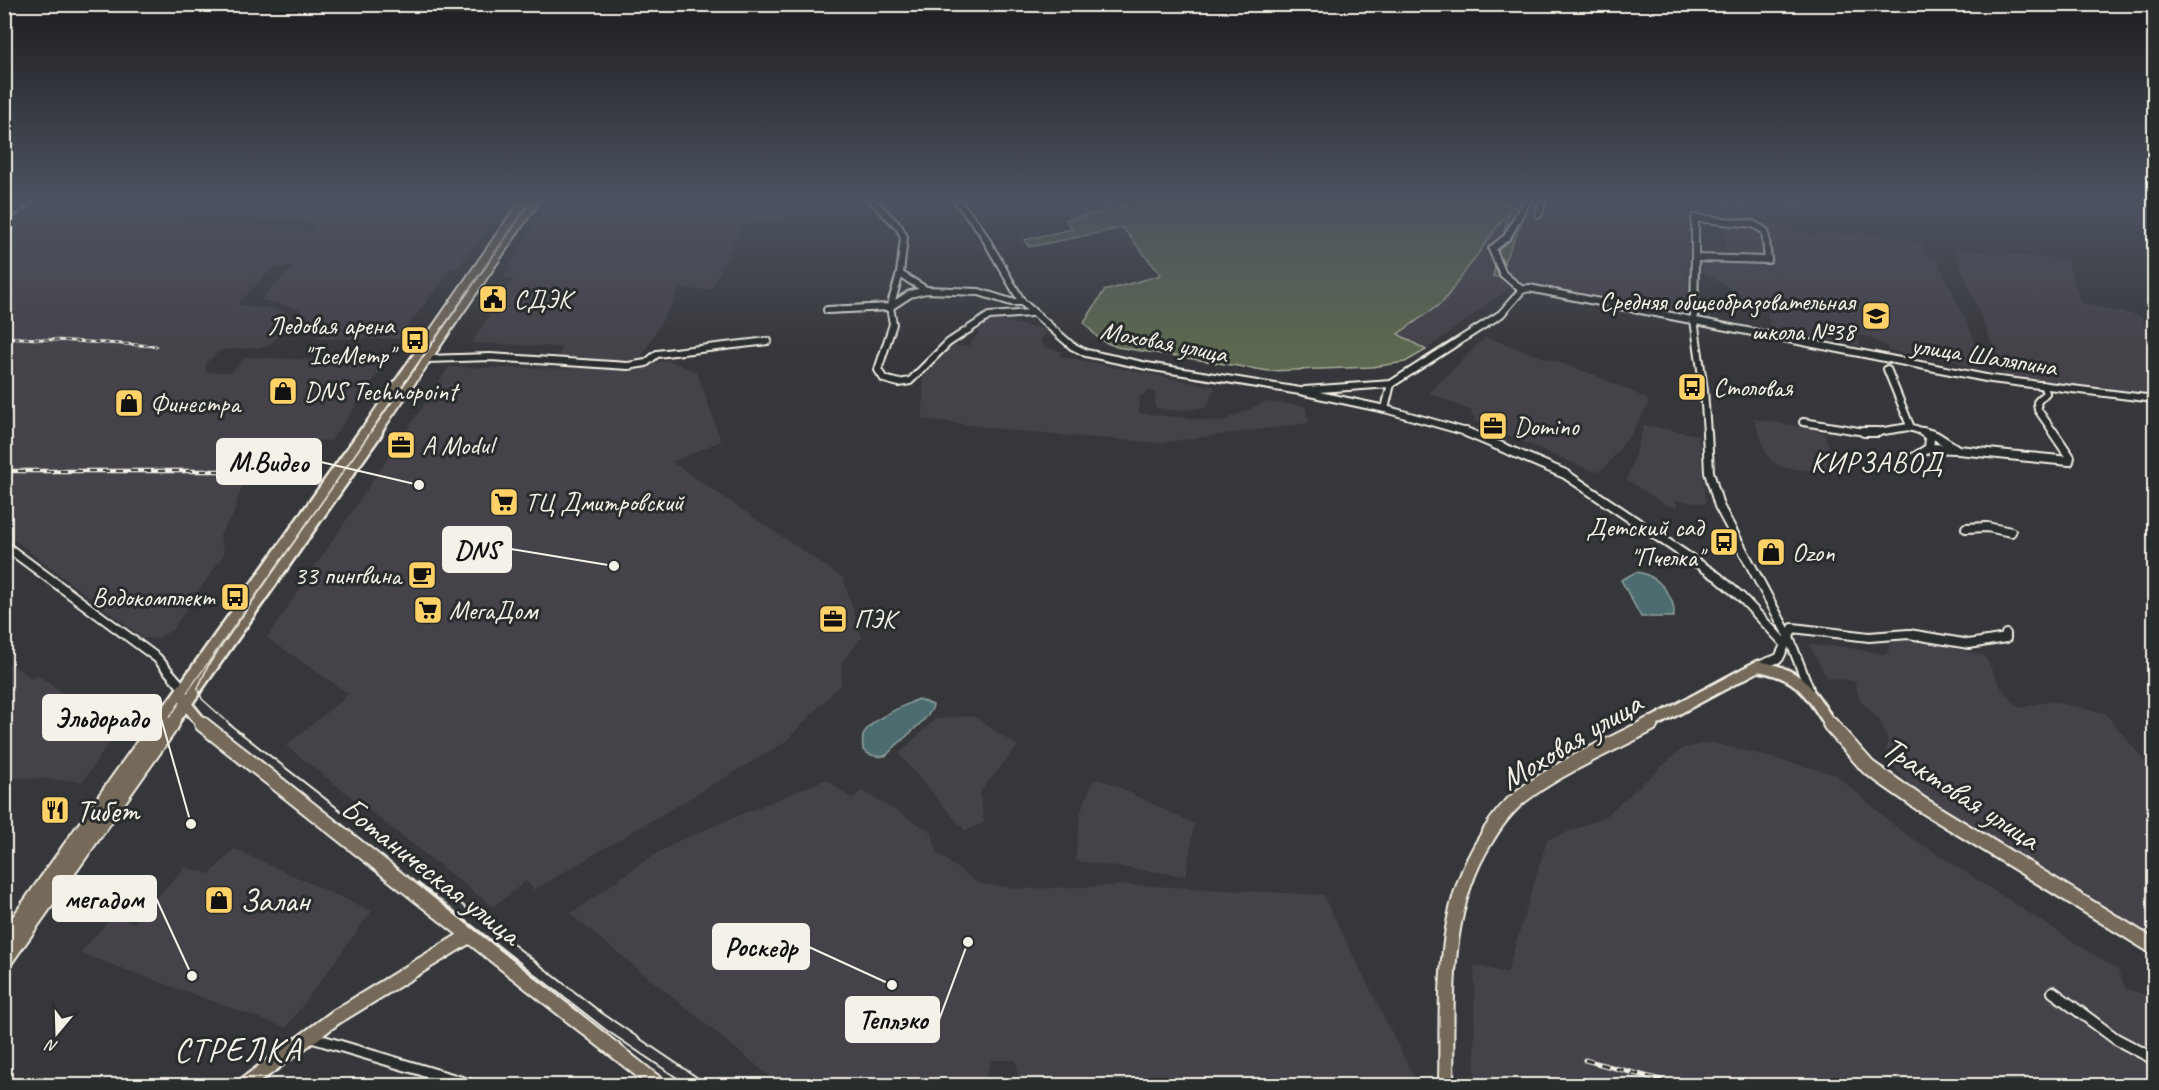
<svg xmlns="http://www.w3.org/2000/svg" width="2159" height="1090" viewBox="0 0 2159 1090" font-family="Caveat,sans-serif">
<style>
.built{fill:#444249}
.green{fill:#5b6850;stroke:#a8ac9c;stroke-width:1.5}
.water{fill:#4d6c6f;stroke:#90a19f;stroke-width:1.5}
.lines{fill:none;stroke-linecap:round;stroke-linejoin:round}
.minor-far2-casing{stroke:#f4f1e8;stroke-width:10}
.minor-far1-casing{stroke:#f4f1e8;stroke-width:12}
.minor-casing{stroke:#f4f1e8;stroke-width:14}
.major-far2-casing{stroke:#f4f1e8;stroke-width:12}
.major-far1-casing{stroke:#f4f1e8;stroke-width:15}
.major-casing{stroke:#f4f1e8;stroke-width:18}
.minor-far2{stroke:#2a2d2e;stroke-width:6}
.minor-far1{stroke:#2a2d2e;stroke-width:8}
.minor{stroke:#2a2d2e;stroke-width:10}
.major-far2{stroke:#746a5a;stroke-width:8}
.major-far1{stroke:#746a5a;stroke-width:10}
.major{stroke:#746a5a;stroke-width:14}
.tram-far1{stroke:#f4f1e8;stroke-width:1.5}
.tram{stroke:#f4f1e8;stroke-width:2}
.rail-far2-casing{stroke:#f4f1e8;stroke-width:3}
.rail-far1-casing{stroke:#f4f1e8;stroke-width:4.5}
.rail-casing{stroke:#f4f1e8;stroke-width:5}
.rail-far2{stroke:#2a2d2e;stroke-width:1.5;stroke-dasharray:5;stroke-linecap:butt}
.rail-far1{stroke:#2a2d2e;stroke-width:2;stroke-dasharray:7;stroke-linecap:butt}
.rail{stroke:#2a2d2e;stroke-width:3;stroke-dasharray:8;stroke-linecap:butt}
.labels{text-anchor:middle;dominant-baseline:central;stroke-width:6;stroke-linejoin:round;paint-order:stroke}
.poi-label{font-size:26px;fill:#f4f1e8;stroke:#2a2d2e;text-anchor:start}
.street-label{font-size:26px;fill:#f4f1e8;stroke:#2a2d2e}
.quarter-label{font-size:28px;letter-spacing:1.5px;fill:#f4f1e8;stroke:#2a2d2e}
.near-street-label{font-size:32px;fill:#f4f1e8;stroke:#2a2d2e}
.near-poi-label{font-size:32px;fill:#f4f1e8;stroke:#2a2d2e;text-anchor:start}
.near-neighbourhood-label{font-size:33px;letter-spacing:1.5px;fill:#f4f1e8;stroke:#2a2d2e}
.leader{fill:none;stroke:#f4f1e8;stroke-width:2}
.callout-dot{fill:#f4f1e8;stroke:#2a2d2e;stroke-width:2}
.callout{fill:#f4f1e8;stroke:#f4f1e8;stroke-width:2}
.callout-label{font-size:27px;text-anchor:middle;font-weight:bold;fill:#111}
</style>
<rect width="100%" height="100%" fill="#36373a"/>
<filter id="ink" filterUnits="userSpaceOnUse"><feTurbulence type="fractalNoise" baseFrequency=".0167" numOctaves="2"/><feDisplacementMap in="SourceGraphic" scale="12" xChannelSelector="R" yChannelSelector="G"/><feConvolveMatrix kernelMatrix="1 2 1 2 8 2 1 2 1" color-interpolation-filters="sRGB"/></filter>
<g filter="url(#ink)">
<!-- built -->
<g class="built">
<path d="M5,199L162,202L149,215L311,230L317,224L165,211L174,202L173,199H509L457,269H451L398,339H317L323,330L301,328L304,315L299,309L260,300L293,267H274L237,305L275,309L289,314L290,324L267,347L221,350L206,363L205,372H231L245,357L386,363L331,441L300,440L266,455L241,489L233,515L220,534L224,554L173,629L157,639L143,638L5,533Z"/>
<path d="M551,199H781L787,222L742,224L711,290L680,289L641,358L620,361L558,356L562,347L472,343L512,279L502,278Z"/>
<path d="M1054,199H1143L1145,202L1070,219Z"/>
<path d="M1513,199H1611L1689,213L1687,313L1514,280L1506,273L1504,262L1527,212L1514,208Z"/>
<path d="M1728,206L1745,208L1754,214L1756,221L1794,227L1795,230L1805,232L1807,235L1863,234L1921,243L1927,256L1936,257L1974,338L1980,369L1964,366L1956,361L1889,351L1886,346L1865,336L1858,335L1860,346L1770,329L1767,310L1699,270L1700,250L1726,254L1724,228L1713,221L1701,219V209L1720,211Z"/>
<path d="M1510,209L1493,276L1512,286L1426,350L1397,334L1443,302Z"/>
<path d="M1958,249L2067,260L2081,303L2141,316L2144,323L2154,327V394L2007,381L1954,251Z"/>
<path d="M989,318L1047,330L1040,341L1044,347L1062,351L1060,356L1215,387L1207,407L1177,411L1155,408V393L1151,390L1140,397L1139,413L1221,422L1265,402L1305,406L1309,423L1159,443L1033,433L923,419V378L948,346H969Z"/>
<path d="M1485,337L1595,375L1646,398L1649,404L1631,434L1605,468L1596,472L1565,460L1474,421L1476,418L1470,415L1472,411L1429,393Z"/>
<path d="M668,360L697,372L721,441L672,462L843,578L862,638L842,661L841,684L785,742L534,890L526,881L493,907L286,746L349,694L267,638L449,367L625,369Z"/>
<path d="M1754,419L1816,429L1824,434L1840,474L1785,468L1772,462L1766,454Z"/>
<path d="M1644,425L1698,435L1706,504L1676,500L1677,508L1666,505L1627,480Z"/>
<path d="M1890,640H1914L1984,655L2002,689L2020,708L2049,701L2105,713L2154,772V795L2150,798L2154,802V939L1920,796L1894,767L1887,754V738L1879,719L1861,702L1854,681L1827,678L1809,645L1845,647L1884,654L1888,653Z"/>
<path d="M5,659L32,679L37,675L118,731L83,781L5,777Z"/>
<path d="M973,716L1018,746L980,792L984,823L965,831L899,754L935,719Z"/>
<path d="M1711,742L1835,774L1901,831L2118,970L2126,989L2154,997V1085H1475L1474,965L1507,973L1547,840L1603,818L1683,748Z"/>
<path d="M826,779L852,799L862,791L932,832L937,853L977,883L1020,889L1134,885L1323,895L1418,1085H1019L1016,1060H992L982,1085H949L934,1081L932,1086H788L777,1082L570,914L649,858L680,840Z"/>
<path d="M1094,779L1108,782L1194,824L1186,876L1075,861L1081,810Z"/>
<path d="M234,849L372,911L286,1028L80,953L114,915L133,923L185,867L210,874Z"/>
</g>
<!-- green -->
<g class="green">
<path d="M1143,199H1488L1527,211L1504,262L1507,279L1493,276L1509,211L1443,302L1398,334L1426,350L1405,362L1372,367L1269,371L1117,347L1100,340L1084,323L1104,291L1161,275L1123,228L1029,247L1024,240L1072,229L1066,220L1144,202Z"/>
<path d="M1713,199H1868L1817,207L1718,205Z"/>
</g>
<!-- water -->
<g class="water">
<path d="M1636,572C1657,574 1676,596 1674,617H1641L1621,580Z"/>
<path d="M918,699L933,705C932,718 895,744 887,755C880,758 869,756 863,750C863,746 862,740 863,736C867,720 905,706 918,699Z"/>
</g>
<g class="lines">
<!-- minor-far2 casing -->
<g class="minor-far2-casing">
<g id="minor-far2">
<path d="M871,199L899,227L904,237L900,274L890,307L893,324L878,370L884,379L899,383L910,381L948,343L989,316L1031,313"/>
<path d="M956,199L980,229L1022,302L1072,346L1086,353L1147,366L1300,391L1385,409L1470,433"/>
<path d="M1539,214L1543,199"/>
<path d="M1695,218L1753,224L1765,231L1768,260L1695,258Z"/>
<path d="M1695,258L1694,320L1704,390L1707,433"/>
<path d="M900,274L926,290"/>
<path d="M1522,290L1503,274L1492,249L1507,237L1528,199"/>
<path d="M827,310L890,307L910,294L926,290L979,292L1011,302H1022"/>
<path d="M427,359L490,357L628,366L646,363L657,354L768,341"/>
<path d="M1887,369L1911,428"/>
<path d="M2043,385L2046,393L2037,402L2038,410L2054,433"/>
<path d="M1305,390L1391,384L1501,314L1522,290L1529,288L1991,379L2154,399"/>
<path d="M1385,409L1391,384"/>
<path d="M1803,422L1871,433L1909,427L1928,433"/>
</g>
</g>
<!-- minor-far1 casing -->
<g class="minor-far1-casing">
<g id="minor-far1">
<path d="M1466,432L1565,474L1718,577L1742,598L1785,644"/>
<path d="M1707,432L1709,472L1719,506L1788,635L1809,689"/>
<path d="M1864,432H1878"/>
<path d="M1923,432L1936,436L1958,450L2069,461L2070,457L2053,432"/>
<path d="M1929,448L1955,449"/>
<path d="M1907,462L1929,448L1930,438L1925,433"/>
<path d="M1966,528L1987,527L2011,532"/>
<path d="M4,545L157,658L183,688"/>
<path d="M1758,666L1779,658L1793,628L1869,637L1909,634L1969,644L2006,638V634"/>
</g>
</g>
<!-- minor casing -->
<g class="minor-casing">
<g id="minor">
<path d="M2053,992L2116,1039L2154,1059"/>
<path d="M310,1037L475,1086"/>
</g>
</g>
<!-- major-far2 casing -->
<g class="major-far2-casing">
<g id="major-far2">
<path d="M364,433L526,199"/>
<path d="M376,433L536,199"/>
</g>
</g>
<!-- major-far1 casing -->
<g class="major-far1-casing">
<g id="major-far1">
<path d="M185,697L186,704L203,725"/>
<path d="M157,725L365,432"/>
<path d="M171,725L377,432"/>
<path d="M1648,725L1758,666C1802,674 1808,691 1831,725"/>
</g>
</g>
<!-- major casing -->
<g class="major-casing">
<g id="major">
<path d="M202,724L660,1086"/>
<path d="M1830,724L1868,767L1921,804L2154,947"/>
<path d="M4,941L158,724"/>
<path d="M4,962L172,724"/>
<path d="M243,1086L336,1017L467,937"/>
<path d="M1446,1086C1448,1001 1439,913 1486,839C1497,820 1512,801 1531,789C1568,763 1612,745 1651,724"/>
</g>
</g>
<!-- minor-far2 -->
<use href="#minor-far2" class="minor-far2"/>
<!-- minor-far1 -->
<use href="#minor-far1" class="minor-far1"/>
<!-- minor -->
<use href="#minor" class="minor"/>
<!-- major-far2 -->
<use href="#major-far2" class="major-far2"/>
<!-- major-far1 -->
<use href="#major-far1" class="major-far1"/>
<!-- major -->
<use href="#major" class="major"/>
<!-- tram-far1 -->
<path class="tram-far1" d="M231,725L202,699L198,688L209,664L533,199"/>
<!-- tram -->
<g class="tram">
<path d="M229,724L602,1013L710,1086"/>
<path d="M418,883L606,1030L689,1086"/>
</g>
<!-- rail-far2 casing -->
<g class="rail-far2-casing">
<g id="rail-far2">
<path d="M4,225L36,199"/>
<path d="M4,337L156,346"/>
</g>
</g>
<!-- rail-far1 casing -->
<g class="rail-far1-casing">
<path id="rail-far1" d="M4,471H240"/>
</g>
<!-- rail casing -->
<g class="rail-casing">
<path id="rail" d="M1585,1060L1683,1086"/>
</g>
<!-- rail-far2 -->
<use href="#rail-far2" class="rail-far2"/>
<!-- rail-far1 -->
<use href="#rail-far1" class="rail-far1"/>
<!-- rail -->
<use href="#rail" class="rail"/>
</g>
</g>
<!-- sky -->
<linearGradient id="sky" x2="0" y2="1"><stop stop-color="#1e1e20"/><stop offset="0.57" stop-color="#4c5360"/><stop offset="1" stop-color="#4c5360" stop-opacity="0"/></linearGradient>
<rect width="2159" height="352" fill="url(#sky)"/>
<!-- icons -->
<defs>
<g id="civic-square" transform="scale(1.5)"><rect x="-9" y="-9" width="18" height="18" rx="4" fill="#ffd166" stroke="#2a2d2e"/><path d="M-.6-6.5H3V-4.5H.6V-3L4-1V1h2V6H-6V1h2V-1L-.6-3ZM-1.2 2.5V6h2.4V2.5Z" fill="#111"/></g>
<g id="school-square" transform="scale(1.5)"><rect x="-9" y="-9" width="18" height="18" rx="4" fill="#ffd166" stroke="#2a2d2e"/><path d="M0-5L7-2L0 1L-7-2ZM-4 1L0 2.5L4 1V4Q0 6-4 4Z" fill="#111"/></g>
<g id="bus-square" transform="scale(1.5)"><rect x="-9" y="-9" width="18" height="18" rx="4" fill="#ffd166" stroke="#2a2d2e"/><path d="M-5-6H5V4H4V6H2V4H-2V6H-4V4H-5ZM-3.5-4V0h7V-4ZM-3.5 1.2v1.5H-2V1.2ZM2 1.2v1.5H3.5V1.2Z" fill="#111"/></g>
<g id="shop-square" transform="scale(1.5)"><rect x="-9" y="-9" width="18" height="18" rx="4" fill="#ffd166" stroke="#2a2d2e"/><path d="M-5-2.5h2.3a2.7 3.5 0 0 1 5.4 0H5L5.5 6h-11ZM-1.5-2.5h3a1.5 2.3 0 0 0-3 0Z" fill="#111"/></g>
<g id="office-square" transform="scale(1.5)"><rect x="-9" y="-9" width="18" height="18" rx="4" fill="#ffd166" stroke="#2a2d2e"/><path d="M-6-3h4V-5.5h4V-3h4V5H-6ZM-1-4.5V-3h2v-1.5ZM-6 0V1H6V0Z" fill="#111"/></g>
<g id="supermarket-square" transform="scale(1.5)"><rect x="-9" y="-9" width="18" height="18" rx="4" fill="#ffd166" stroke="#2a2d2e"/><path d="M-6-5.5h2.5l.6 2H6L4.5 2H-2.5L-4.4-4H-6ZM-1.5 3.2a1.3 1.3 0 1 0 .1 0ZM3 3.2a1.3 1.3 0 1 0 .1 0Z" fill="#111"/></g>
<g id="cafe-square" transform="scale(1.5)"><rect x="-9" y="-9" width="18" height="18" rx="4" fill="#ffd166" stroke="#2a2d2e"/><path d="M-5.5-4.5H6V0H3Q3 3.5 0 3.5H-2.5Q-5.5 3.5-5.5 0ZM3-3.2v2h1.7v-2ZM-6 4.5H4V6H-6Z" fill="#111"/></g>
<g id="restaurant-square" transform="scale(1.5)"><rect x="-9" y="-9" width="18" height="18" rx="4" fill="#ffd166" stroke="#2a2d2e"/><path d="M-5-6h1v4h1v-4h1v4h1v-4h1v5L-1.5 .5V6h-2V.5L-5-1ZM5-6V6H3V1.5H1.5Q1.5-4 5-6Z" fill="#111"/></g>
</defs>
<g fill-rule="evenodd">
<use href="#civic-square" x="493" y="299"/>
<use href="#school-square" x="1876" y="316"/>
<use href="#bus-square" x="415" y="340"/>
<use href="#bus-square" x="1692" y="387"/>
<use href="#shop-square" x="283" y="391"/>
<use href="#shop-square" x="129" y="403"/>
<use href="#office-square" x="1493" y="426"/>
<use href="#office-square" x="401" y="445"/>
<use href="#supermarket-square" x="504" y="502"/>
<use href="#bus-square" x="1724" y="542"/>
<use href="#shop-square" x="1771" y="552"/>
<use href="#cafe-square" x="422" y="575"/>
<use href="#bus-square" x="235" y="597"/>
<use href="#supermarket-square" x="428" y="610"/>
<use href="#office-square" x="833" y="619"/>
<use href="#restaurant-square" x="55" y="810"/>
<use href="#shop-square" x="219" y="900"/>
</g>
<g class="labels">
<!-- poi labels -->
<g class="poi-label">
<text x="514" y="299">СДЭК</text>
<text x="1855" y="301" text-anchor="end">Средняя общеобразовательная<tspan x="1855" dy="30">школа №38</tspan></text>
<text x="394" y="325" text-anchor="end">Ледовая арена<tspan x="394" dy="30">"IceМетр"</tspan></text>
<text x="1713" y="387">Столовая</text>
<text x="304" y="391">DNS Technopoint</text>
<text x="150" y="403">Финестра</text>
<text x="1514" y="426">Domino</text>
<text x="422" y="445">A Modul</text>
<text x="525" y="502">ТЦ Дмитровский</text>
<text x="1703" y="527" text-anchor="end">Детский сад<tspan x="1703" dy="30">"Пчелка"</tspan></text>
<text x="1792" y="552">Ozon</text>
<text x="401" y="575" text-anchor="end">33 пингвина</text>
<text x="214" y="597" text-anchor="end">Водокомплект</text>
<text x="449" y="610">МегаДом</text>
<text x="854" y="619">ПЭК</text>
</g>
<!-- street labels -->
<g class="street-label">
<text transform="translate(1164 342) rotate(11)">Моховая улица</text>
<text transform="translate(1984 356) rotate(9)">улица Шаляпина</text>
</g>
<!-- quarter labels -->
<g class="quarter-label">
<text x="1877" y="462">КИРЗАВОД</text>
</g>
<!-- near-street labels -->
<g class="near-street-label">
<text transform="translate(1571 741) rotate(-31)">Моховая улица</text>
<text transform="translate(1961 793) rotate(33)">Трактовая улица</text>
<text transform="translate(431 871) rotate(38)">Ботаническая улица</text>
</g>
<!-- near-poi labels -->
<g class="near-poi-label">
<text x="76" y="810">Тибет</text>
<text x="240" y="900">Залан</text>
</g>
<!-- near-neighbourhood labels -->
<g class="near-neighbourhood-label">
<text x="238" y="1050">СТРЕЛКА</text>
</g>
</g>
<!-- callouts -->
<path class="leader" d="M419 485L321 462M614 566L511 549M191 824L161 718M192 976L156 898M892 985L809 947M968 942L939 1020"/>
<g class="callout-dot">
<circle cx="419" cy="485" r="6"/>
<circle cx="614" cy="566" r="6"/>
<circle cx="191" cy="824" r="6"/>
<circle cx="192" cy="976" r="6"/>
<circle cx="892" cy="985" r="6"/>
<circle cx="968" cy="942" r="6"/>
</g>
<g class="callout">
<rect x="217" y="439" width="104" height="45" rx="6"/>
<rect x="443" y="527" width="68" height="45" rx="6"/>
<rect x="43" y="695" width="118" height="45" rx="6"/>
<rect x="53" y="876" width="103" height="45" rx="6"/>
<rect x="713" y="924" width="96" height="45" rx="6"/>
<rect x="846" y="997" width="93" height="45" rx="6"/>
</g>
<g class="callout-label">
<text x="269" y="471">М.Видео</text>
<text x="477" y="559">DNS</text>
<text x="102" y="727">Эльдорадо</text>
<text x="104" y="908">мегадом</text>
<text x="761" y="956">Роскедр</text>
<text x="893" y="1029">Теплэко</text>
</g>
<!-- margin -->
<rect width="2159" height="1090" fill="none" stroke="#2a2d2e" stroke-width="24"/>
<rect x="12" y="12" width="2135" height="1066" fill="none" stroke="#f4f1e8" stroke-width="2" filter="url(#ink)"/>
<!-- north arrow -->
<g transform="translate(57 1033) rotate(199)" stroke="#2a2d2e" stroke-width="4.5" paint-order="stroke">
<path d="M0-4.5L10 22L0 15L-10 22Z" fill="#f4f1e8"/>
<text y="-9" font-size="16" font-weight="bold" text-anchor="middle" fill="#f4f1e8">N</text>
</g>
</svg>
